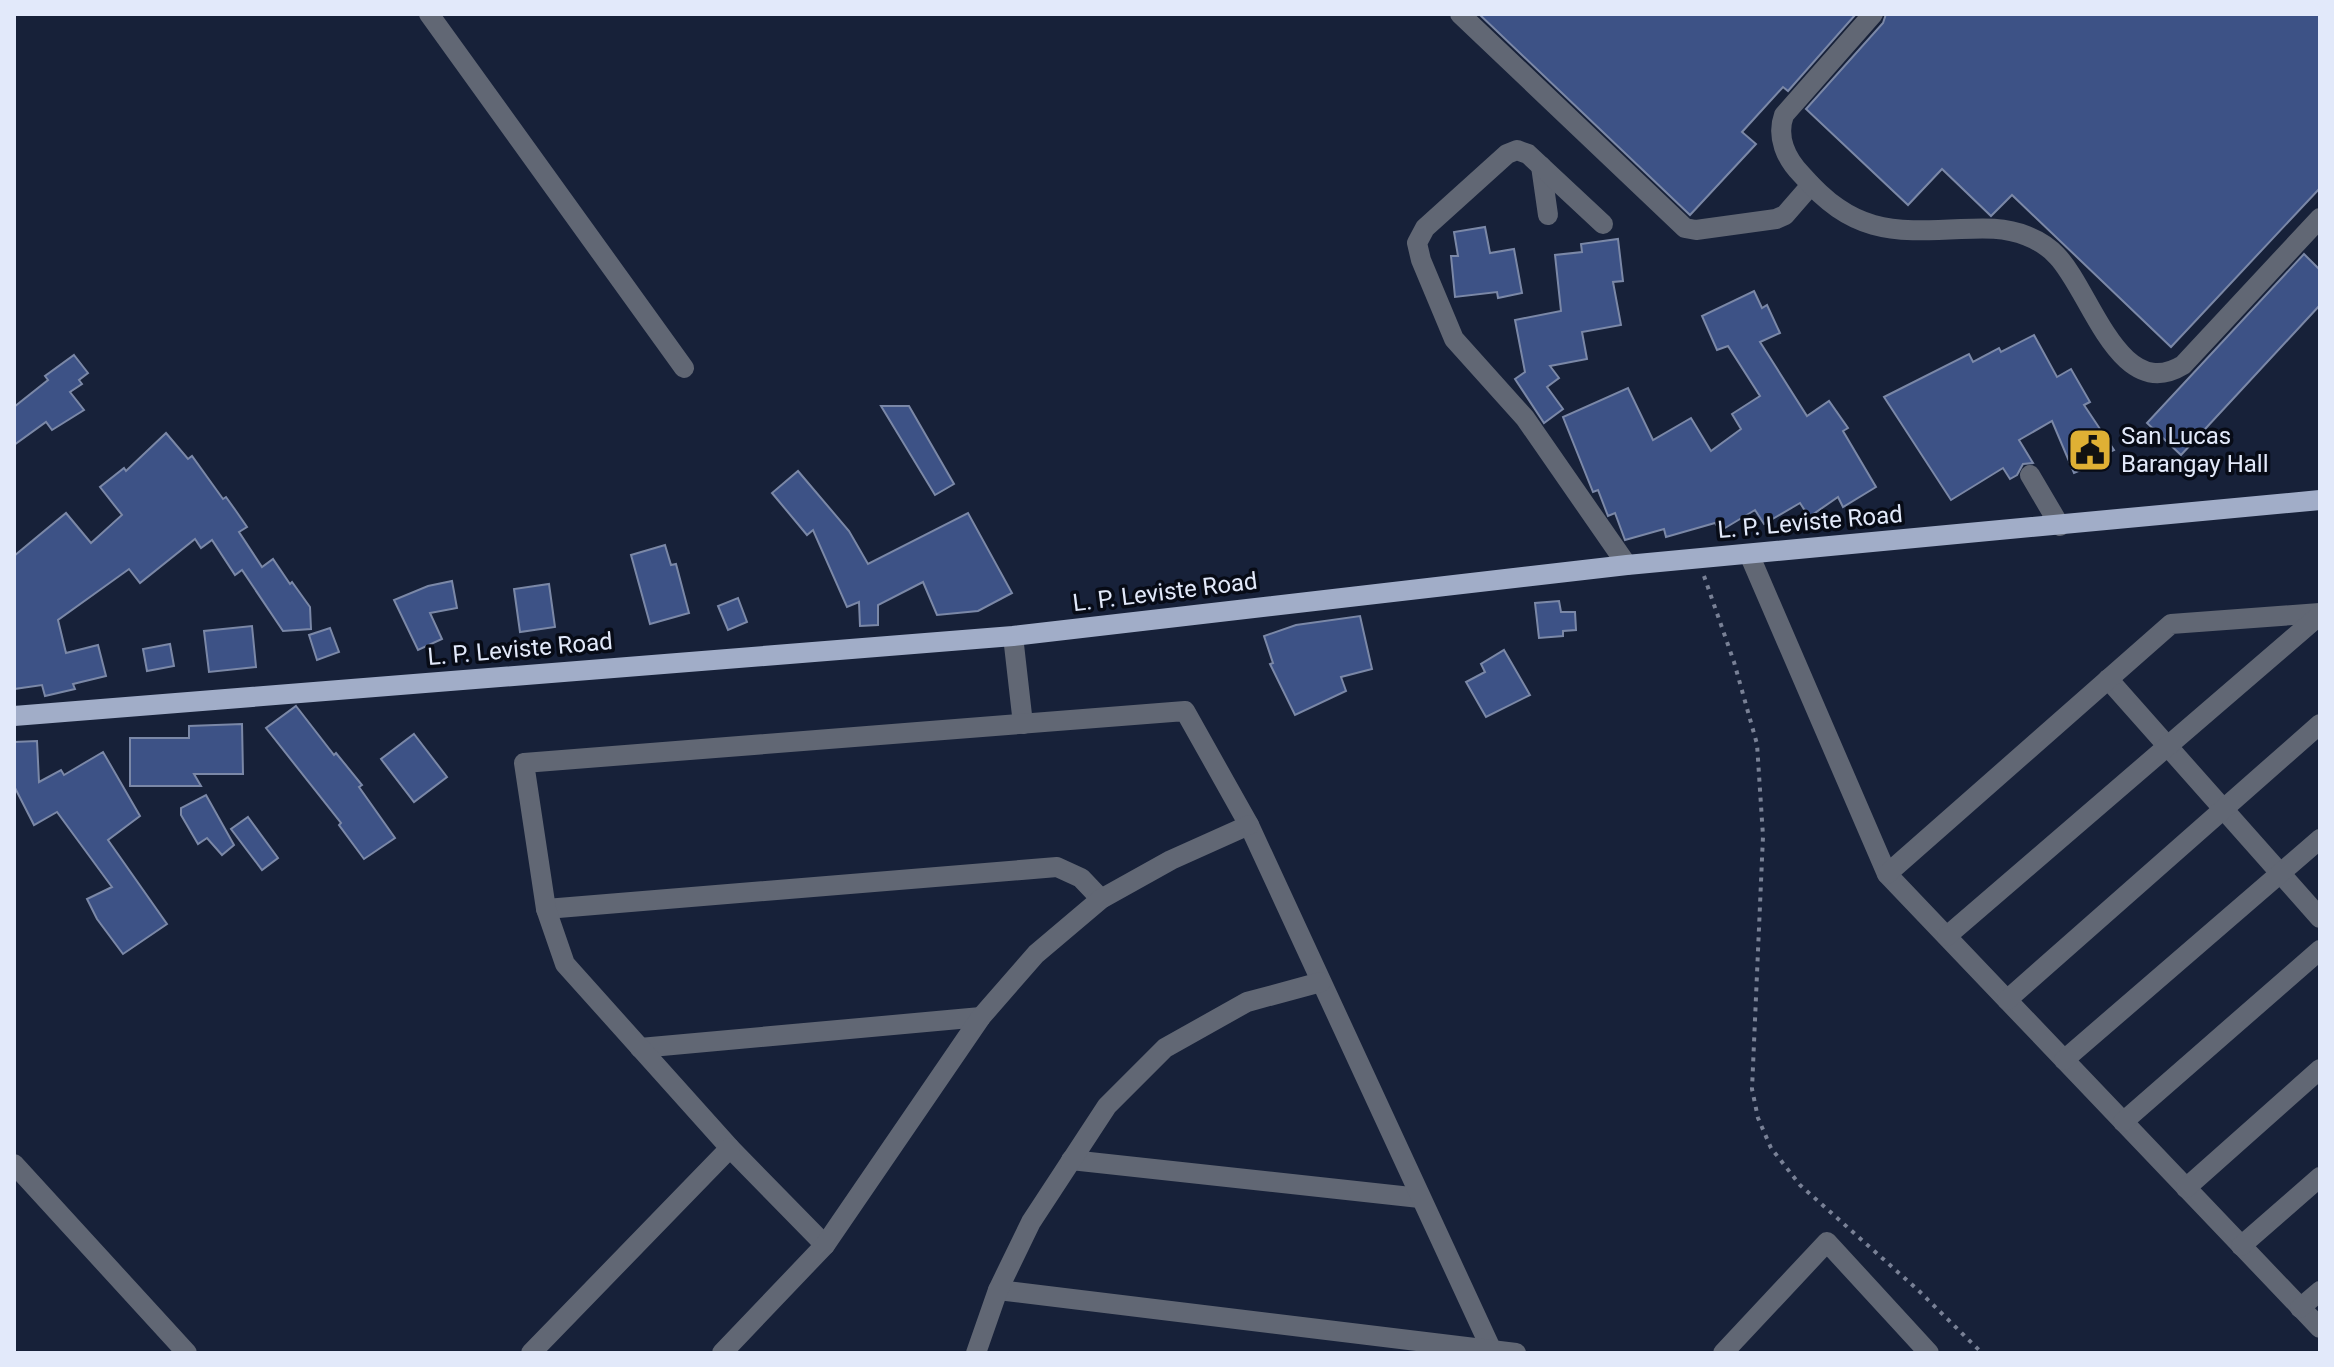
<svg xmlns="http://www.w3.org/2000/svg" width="2334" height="1367" viewBox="0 0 2334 1367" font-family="Roboto,sans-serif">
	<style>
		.building { fill: #3d5286; stroke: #7b88a7; stroke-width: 2 }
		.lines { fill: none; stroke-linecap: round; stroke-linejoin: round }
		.path { stroke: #798196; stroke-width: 4; stroke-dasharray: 4 6; stroke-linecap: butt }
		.minor { stroke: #616774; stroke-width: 20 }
		.major { stroke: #a1adc8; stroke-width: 20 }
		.labels { text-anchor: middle; stroke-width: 7; stroke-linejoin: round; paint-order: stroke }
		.poi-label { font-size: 24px; fill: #e2e9fa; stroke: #070b16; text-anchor: start }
		.street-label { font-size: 24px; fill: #e2e9fa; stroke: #070b16 }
	</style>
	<rect width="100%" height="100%" fill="#172139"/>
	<!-- building -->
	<g class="building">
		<path d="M1479 14H1856L1788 91 1783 87 1742 132 1756 144 1690 215Z"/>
		<path d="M1886 14H2320V188L2171 347 2012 195 1991 216 1942 169 1908 205 1806 109 1883 23Z"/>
		<path d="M1485 227 1490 253 1514 249 1522 293 1498 298 1497 292 1455 297 1451 256H1458L1454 232Z"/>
		<path d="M1618 239 1623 281 1613 282 1621 325 1582 332 1587 359 1550 366 1559 378 1547 387 1563 409 1544 423 1515 379 1525 372 1515 320 1561 311 1555 255 1582 252 1581 244Z"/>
		<path d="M2304 254 2320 270V305L2181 455 2147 423Z"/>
		<path d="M1754 291 1762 308 1767 305 1780 333 1760 342 1807 416 1829 401 1848 428 1843 431 1876 487 1843 507 1838 497 1809 517 1800 503 1764 524 1755 510 1720 531 1715 523 1666 537 1664 529 1625 540 1615 513 1608 516 1598 490 1593 492 1563 417 1628 388 1653 440 1691 418 1711 451 1741 429 1732 414 1760 396 1728 346 1717 350 1702 316Z"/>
		<path d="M2034 335 2057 377 2071 369 2090 402 2084 405 2114 450 2091 460 2093 465 2074 473 2052 421 2019 440 2033 463 2023 464 2017 475 2010 479 2003 468 1951 500 1884 397 1969 354 1973 362 1999 348 2001 352Z"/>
		<path d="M74 355 88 373 79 380 82 384 70 392 84 410 52 430 46 422 14 445V407L48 380 45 376Z"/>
		<path d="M881 406H909L954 484 935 495Z"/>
		<path d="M166 433 188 459 192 456 223 499 226 497 236 511 247 527 239 532 262 567 273 559 290 584 292 582 310 607 311 629 283 631 242 570 235 575 212 540 201 548 195 539 140 583 129 569 58 620 66 653 98 645 106 676 73 684 75 689 45 696 42 685 14 689V556L66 513 91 543 122 515 100 487 124 468 126 471Z"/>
		<path d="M798 471 849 531 868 564 968 513 1012 593 978 611 937 615 923 582 878 605V625L860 626 859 602 847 607 813 530 807 535 772 493Z"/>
		<path d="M665 545 671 565 676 564 689 613 650 624 631 555Z"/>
		<path d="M452 581 457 608 430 613 442 639 418 650 394 600 428 586Z"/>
		<path d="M549 584 555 627 520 632 514 589Z"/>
		<path d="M738 598 747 622 728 630 718 606Z"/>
		<path d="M1559 601 1561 612H1575L1576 630 1563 631V636L1539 638 1535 603Z"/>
		<path d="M1360 616 1372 669 1341 677 1346 691 1295 715 1270 664 1273 663 1264 636 1296 625Z"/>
		<path d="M252 626 256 667 209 672 204 631Z"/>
		<path d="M330 628 339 652 317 660 309 635Z"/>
		<path d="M170 644 174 666 147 671 143 649Z"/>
		<path d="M1504 650 1530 695 1486 717 1466 682 1485 672 1481 664Z"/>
		<path d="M296 706 334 755 336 753 362 785 359 787 395 838 364 859 339 825 341 823 266 728Z"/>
		<path d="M242 724 243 774H194L201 786H130V738H189V726Z"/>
		<path d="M414 734 447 777 414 802 381 759Z"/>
		<path d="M37 741 39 782 61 770 64 775 103 752 140 816 108 840 167 924 123 954 97 919 87 899 112 887 57 812 34 825 14 786V742Z"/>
		<path d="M206 795 234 845 222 855 207 838 198 844 181 815V808Z"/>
		<path d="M248 817 278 858 262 870 231 829Z"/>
	</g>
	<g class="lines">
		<!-- path -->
		<path class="path" d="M1704 576 1734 662 1757 744 1763 836 1752 1089 1758 1118 1771 1148 1800 1185 1918 1290 1982 1353"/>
		<!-- minor -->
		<g class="minor">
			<path d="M429 14 684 368"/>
			<path d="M1460 14 1685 228 1696 230 1776 219 1785 215 1811 185"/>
			<path d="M1873 14 1784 115C1776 137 1786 159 1802 175 1852 232 1889 233 1961 229 1983 228 2005 227 2027 236 2037 240 2049 247 2057 256 2091 291 2119 404 2183 365L2320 218"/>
			<path d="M1541 166 1548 215"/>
			<path d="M1603 224 1528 154 1517 150 1507 154 1425 228 1417 243 1421 260 1454 339 1525 418 1627 565"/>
			<path d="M2030 475 2060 526"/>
			<path d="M1749 554 1887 874 2320 1328"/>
			<path d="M1013 636 1023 724"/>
			<path d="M2108 679 2320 918"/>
			<path d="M1887 874 2171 624 2320 613"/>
			<path d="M546 909 1057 867 1081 878 1101 899"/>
			<path d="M1947 936 2320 615"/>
			<path d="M2007 1000 2320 724"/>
			<path d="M640 1048 981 1017"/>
			<path d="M2064 1060 2320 839"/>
			<path d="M2123 1122 2320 950"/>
			<path d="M1071 1160 1420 1198"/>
			<path d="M14 1164 187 1353"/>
			<path d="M2186 1188 2320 1069"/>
			<path d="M825 1245 730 1148 565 964 546 909 524 763 1185 711 1249 825 1493 1353"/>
			<path d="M2241 1246 2320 1177"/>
			<path d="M998 1290 1516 1353"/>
			<path d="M2300 1308 2320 1291"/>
			<path d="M531 1353 730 1148"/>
			<path d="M722 1353 825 1245 981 1017 1036 954 1101 899 1171 860 1249 825"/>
			<path d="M976 1353 998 1290 1031 1222 1107 1106 1165 1048 1247 1002 1321 982"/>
			<path d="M1723 1353 1827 1242 1929 1353"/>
		</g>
		<!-- major -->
		<path class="major" d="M14 716 1013 636 1627 565 2320 500"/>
	</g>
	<!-- icons -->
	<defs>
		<g id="civic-square" transform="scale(2.3)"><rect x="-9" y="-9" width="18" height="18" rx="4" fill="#dfb034" stroke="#070b16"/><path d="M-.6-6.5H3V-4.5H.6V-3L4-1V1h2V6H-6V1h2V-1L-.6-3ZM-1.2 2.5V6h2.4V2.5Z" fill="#111"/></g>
	</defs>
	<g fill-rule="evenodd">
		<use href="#civic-square" x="2090" y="450"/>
	</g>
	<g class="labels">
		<!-- poi labels -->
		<g class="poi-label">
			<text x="2121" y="444">San Lucas<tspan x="2121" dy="28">Barangay Hall</tspan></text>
		</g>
		<!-- street labels -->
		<g class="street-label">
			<text transform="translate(1810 522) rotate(-5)" y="8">L. P. Leviste Road</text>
			<text transform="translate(1165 592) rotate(-7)" y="8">L. P. Leviste Road</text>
			<text transform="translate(520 649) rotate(-5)" y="8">L. P. Leviste Road</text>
		</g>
	</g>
	<!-- border -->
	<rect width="2334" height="1367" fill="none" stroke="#e2e9fa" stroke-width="32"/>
</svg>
